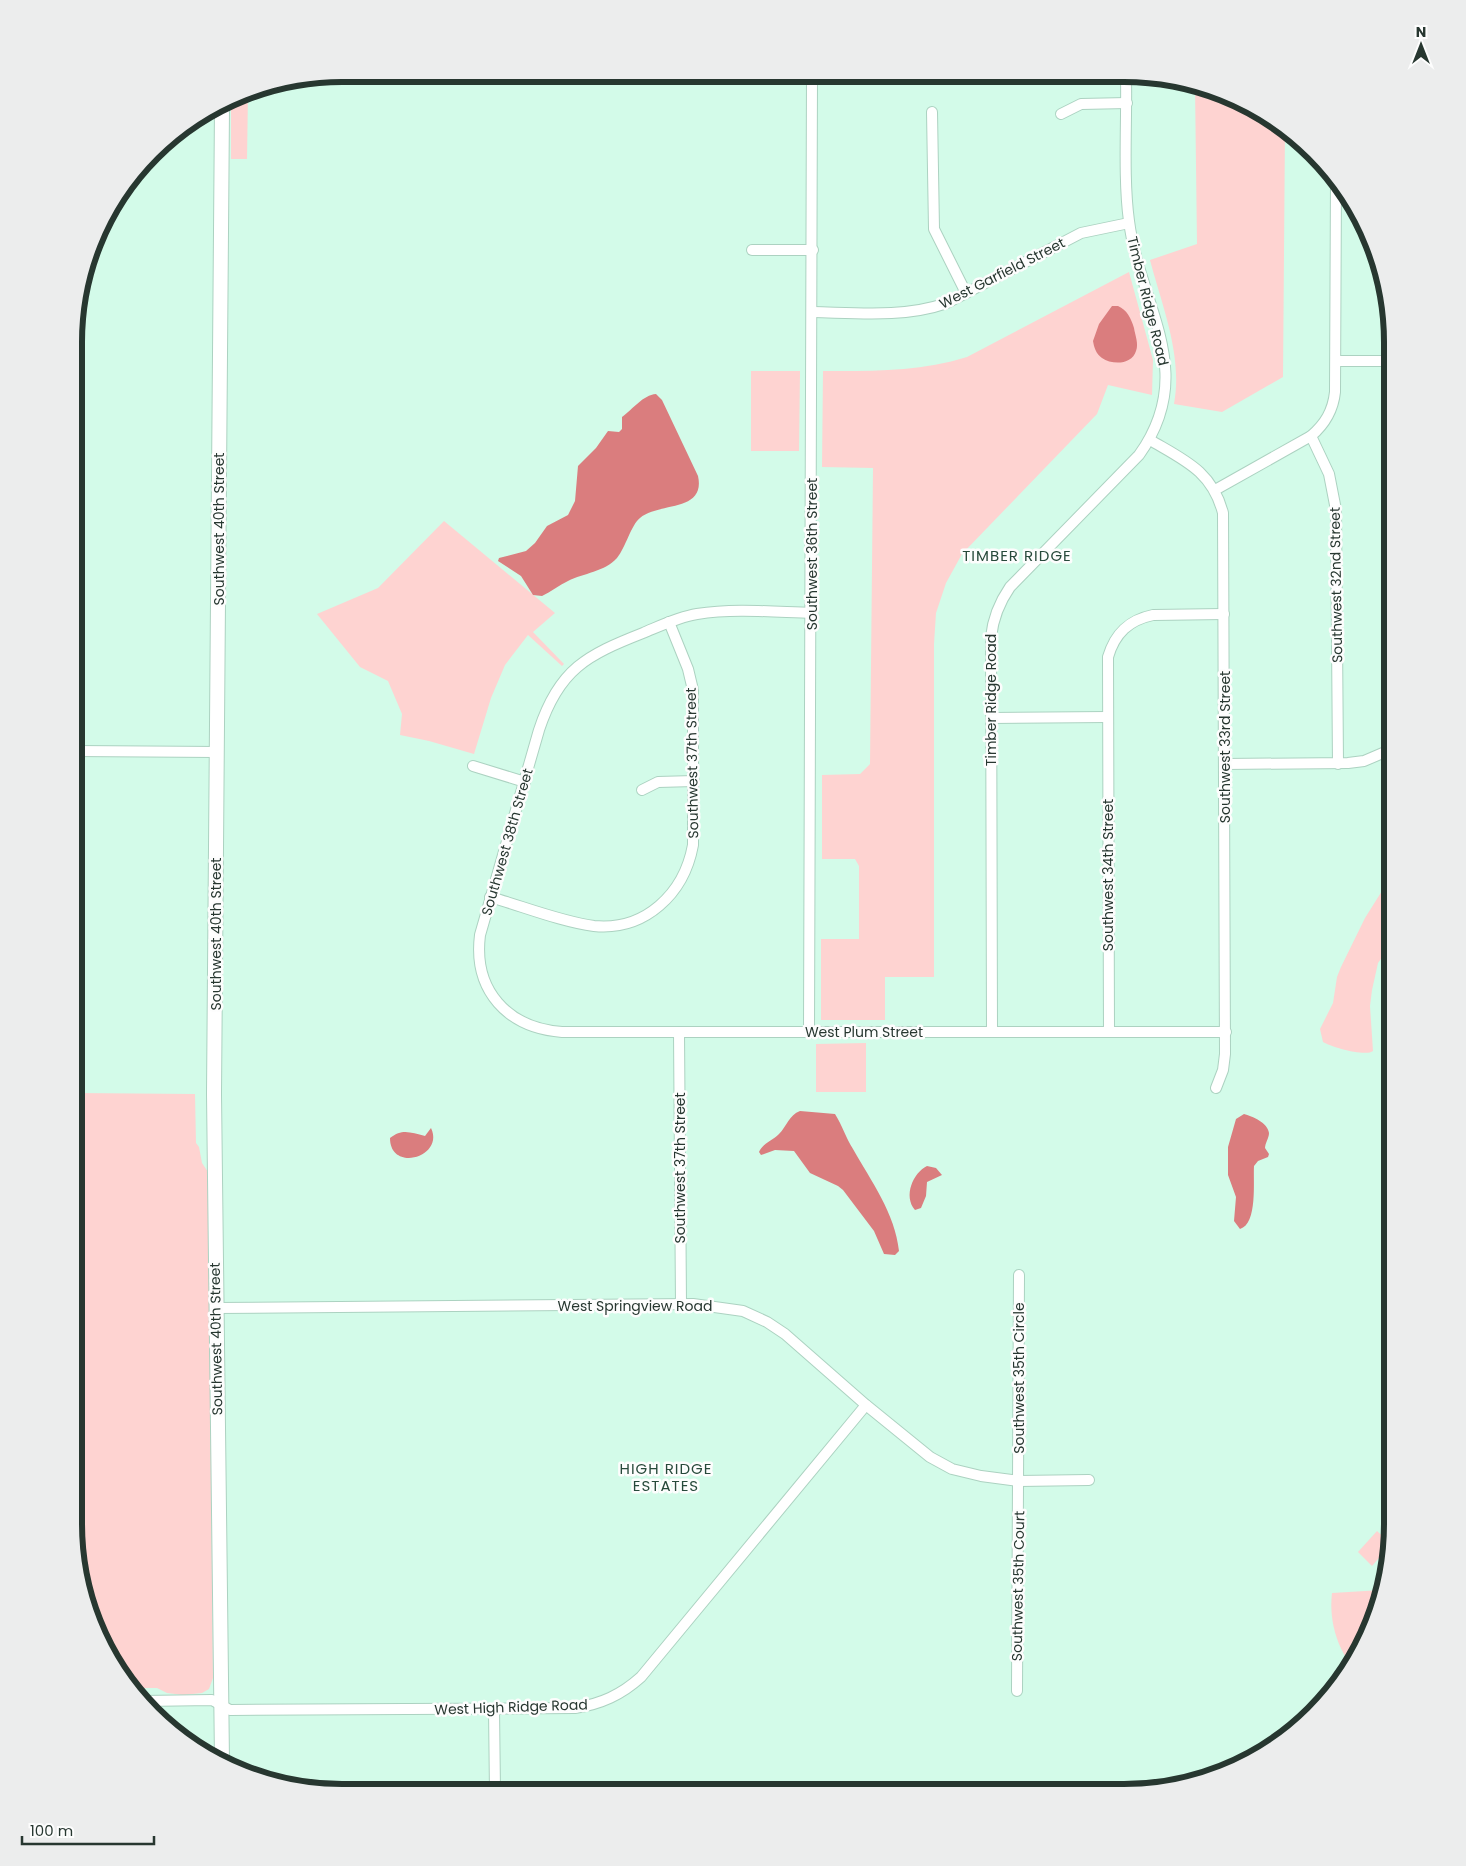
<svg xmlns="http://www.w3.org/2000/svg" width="1466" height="1866" viewBox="0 0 1466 1866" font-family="Poppins,sans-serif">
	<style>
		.green { fill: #fed3d1 }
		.water { fill: #da7d7e }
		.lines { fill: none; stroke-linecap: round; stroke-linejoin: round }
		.minor-casing { stroke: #acd2c1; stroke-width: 12 }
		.major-casing { stroke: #acd2c1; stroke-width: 16 }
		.minor { stroke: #fff; stroke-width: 10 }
		.major { stroke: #fff; stroke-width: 14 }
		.labels { text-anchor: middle; stroke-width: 5; stroke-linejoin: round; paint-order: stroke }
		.street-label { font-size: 14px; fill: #273730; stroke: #fdfdfd }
		.neighbourhood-label { font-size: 15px; letter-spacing: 1px; fill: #274a3b; stroke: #fdfdfd }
		.rim { fill: none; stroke: #273730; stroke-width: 6 }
	</style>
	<rect width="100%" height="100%" fill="#d3fbe9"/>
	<!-- green -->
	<g class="green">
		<path d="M1195 86C1227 94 1259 107 1285 130L1283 377 1222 412 1174 404C1183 356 1162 306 1150 260L1197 244Z"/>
		<path d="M248 93 247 159H231V102Z"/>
		<path d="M1129 272 1153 360 1152 395 1108 385 1097 414 962 554 946 583 936 613 934 644V977H885V1020H821V939H859V866L855 859H822V775L860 774 870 764 873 468 822 467 823 371C872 371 919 372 967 357Z"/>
		<path d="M751 371H800L799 451H751Z"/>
		<path d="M444 521 555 613 533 632 564 664 562 666 528 635 505 665 491 698 474 754 429 741 400 735 402 714 388 681 360 667 317 614 378 588Z"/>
		<path d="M1392 875V943L1378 963 1372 990 1370 1006 1373 1051C1366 1057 1331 1047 1323 1042L1320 1029 1333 1003 1337 977 1341 967 1365 918Z"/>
		<path d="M866 1043V1092H816V1044Z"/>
		<path d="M75 1093 195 1094 196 1143 199 1147 202 1163 208 1172 213 1678 209 1689 202 1693 183 1695 167 1693 157 1688H133L110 1658 85 1599V1590H83L74 1524Z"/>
		<path d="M1377 1531 1391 1544 1372 1566 1358 1552Z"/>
		<path d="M1382 1590 1378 1609 1351 1665C1336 1645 1329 1619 1332 1593Z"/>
	</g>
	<!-- water -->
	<g class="water">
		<path d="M1112 306H1118C1127 310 1131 318 1134 328 1135 335 1139 344 1136 351 1132 365 1112 365 1102 358 1096 354 1094 347 1093 341L1099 324Z"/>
		<path d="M656 394 662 400 698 476C706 513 658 502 640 518 631 525 626 547 617 558 604 572 584 573 568 581 559 585 551 592 542 596L533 595 521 576 498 561 499 558 526 551 535 543 547 526 568 515 575 501 578 466 596 448 608 431 619 432 622 429V417C633 409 643 395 656 394Z"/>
		<path d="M800 1111 835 1114C842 1125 846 1138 853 1149 871 1181 895 1213 899 1251L895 1255 884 1254 874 1231 843 1190 838 1186 810 1173 794 1151 775 1150 761 1155 759 1152C763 1143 772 1141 779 1134 787 1126 789 1115 800 1111Z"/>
		<path d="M1244 1114C1252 1116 1268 1123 1269 1133 1269 1138 1265 1143 1265 1148L1269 1154 1268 1157 1258 1161 1254 1166C1253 1180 1258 1224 1240 1229L1234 1221 1236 1197 1228 1175V1147L1236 1119Z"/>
		<path d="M431 1128C445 1157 390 1173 390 1138 403 1128 411 1133 425 1136Z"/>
		<path d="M927 1166 936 1168 942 1175 927 1182 926 1196 921 1208 915 1210C903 1196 913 1173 927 1166Z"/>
		<path d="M74 1376 80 1394 74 1443Z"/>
	</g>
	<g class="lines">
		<!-- minor casing -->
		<g class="minor-casing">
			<g id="minor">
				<path d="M932 112 934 229 966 293"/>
				<path d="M1061 114 1081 104 1127 103"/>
				<path d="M1336 180 1335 392C1333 411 1325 424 1311 436L1329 474 1336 510 1338 764"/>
				<path d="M752 250H813"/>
				<path d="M813 312C857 313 904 318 947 303L1081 233 1129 223"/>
				<path d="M1336 361H1392"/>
				<path d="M1150 440C1184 460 1212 471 1223 513L1225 1054 1223 1070 1216 1088"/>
				<path d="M1215 490 1311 436"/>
				<path d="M812 613C775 612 734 608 697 614 678 617 660 626 643 633 587 655 559 669 539 730L480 935C473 991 508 1028 562 1032H1226"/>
				<path d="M991 718 1108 717"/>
				<path d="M75 751 217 752"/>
				<path d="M1225 764 1348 763 1364 761 1392 749"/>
				<path d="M473 766 525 782"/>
				<path d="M642 790 658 782 694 781"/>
				<path d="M490 897C522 906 562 922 594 926 645 931 684 894 693 845V690L688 669 669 622"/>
				<path d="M679 1032 681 1305"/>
				<path d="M992 1032 991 637C993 618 999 603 1010 587L1139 455C1199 371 1140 307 1129 221 1123 177 1127 122 1126 76"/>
				<path d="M1109 1032 1108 657C1115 633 1129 620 1153 615L1224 614"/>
				<path d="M809 1033 812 75"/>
				<path d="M215 1308 693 1304 743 1311 767 1322 785 1334 866 1405 930 1457 952 1469 981 1476 1019 1481 1089 1480"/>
				<path d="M1017 1691 1019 1275"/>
				<path d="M143 1701 212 1700 230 1710 575 1708C601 1704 621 1695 641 1677L866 1405"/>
				<path d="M494 1709 495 1792"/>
			</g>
		</g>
		<!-- major casing -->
		<g class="major-casing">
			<path id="major" d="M222 1761 214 1094 222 108"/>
		</g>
		<!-- minor -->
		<use href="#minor" class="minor"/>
		<!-- major -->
		<use href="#major" class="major"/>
	</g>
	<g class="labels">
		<!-- street labels -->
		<g class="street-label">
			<text transform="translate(1002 273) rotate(-27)" y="5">West Garfield Street</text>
			<text transform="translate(1148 301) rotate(76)" y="5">Timber Ridge Road</text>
			<text transform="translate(219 529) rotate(-90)" y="5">Southwest 40th Street</text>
			<text transform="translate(812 554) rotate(-90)" y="5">Southwest 36th Street</text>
			<text transform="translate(1336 585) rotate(-91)" y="5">Southwest 32nd Street</text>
			<text transform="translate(991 700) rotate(-90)" y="5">Timber Ridge Road</text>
			<text transform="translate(1225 747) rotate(-90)" y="5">Southwest 33rd Street</text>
			<text transform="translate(692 763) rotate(-91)" y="5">Southwest 37th Street</text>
			<text transform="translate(507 842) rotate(-74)" y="5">Southwest 38th Street</text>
			<text transform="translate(1108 875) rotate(-90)" y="5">Southwest 34th Street</text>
			<text transform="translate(216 934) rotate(-90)" y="5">Southwest 40th Street</text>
			<text x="864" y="1037">West Plum Street</text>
			<text transform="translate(680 1168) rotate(-90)" y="5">Southwest 37th Street</text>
			<text x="635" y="1311">West Springview Road</text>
			<text transform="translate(216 1339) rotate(-91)" y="5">Southwest 40th Street</text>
			<text transform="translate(1019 1378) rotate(-90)" y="5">Southwest 35th Circle</text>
			<text transform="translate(1018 1586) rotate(-89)" y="5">Southwest 35th Court</text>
			<text transform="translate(511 1707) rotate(-2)" y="5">West High Ridge Road</text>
		</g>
		<!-- neighbourhood labels -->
		<g class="neighbourhood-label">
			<text x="1017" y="561">TIMBER RIDGE</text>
			<text x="666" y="1474">HIGH RIDGE<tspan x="666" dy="17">ESTATES</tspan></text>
		</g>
	</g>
	<!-- crop -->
	<path d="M0 0H1466V1866H0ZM342 82H1124A260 260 0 0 1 1384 342V1524A260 260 0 0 1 1124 1784H342A260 260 0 0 1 82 1524V342A260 260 0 0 1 342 82Z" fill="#eceded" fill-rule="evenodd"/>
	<path class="rim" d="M342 82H1124A260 260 0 0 1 1384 342V1524A260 260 0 0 1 1124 1784H342A260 260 0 0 1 82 1524V342A260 260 0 0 1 342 82Z"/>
	<!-- north arrow -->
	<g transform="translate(1421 45)" stroke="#fdfdfd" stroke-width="4" paint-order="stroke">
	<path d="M0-4L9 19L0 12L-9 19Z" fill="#273730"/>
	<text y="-8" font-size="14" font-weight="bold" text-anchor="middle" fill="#273730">N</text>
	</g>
	<!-- scale -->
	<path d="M22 1836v8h132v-8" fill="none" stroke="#273730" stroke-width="2.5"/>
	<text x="30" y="1836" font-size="15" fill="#273730" stroke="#fdfdfd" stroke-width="4" paint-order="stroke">100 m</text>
</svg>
